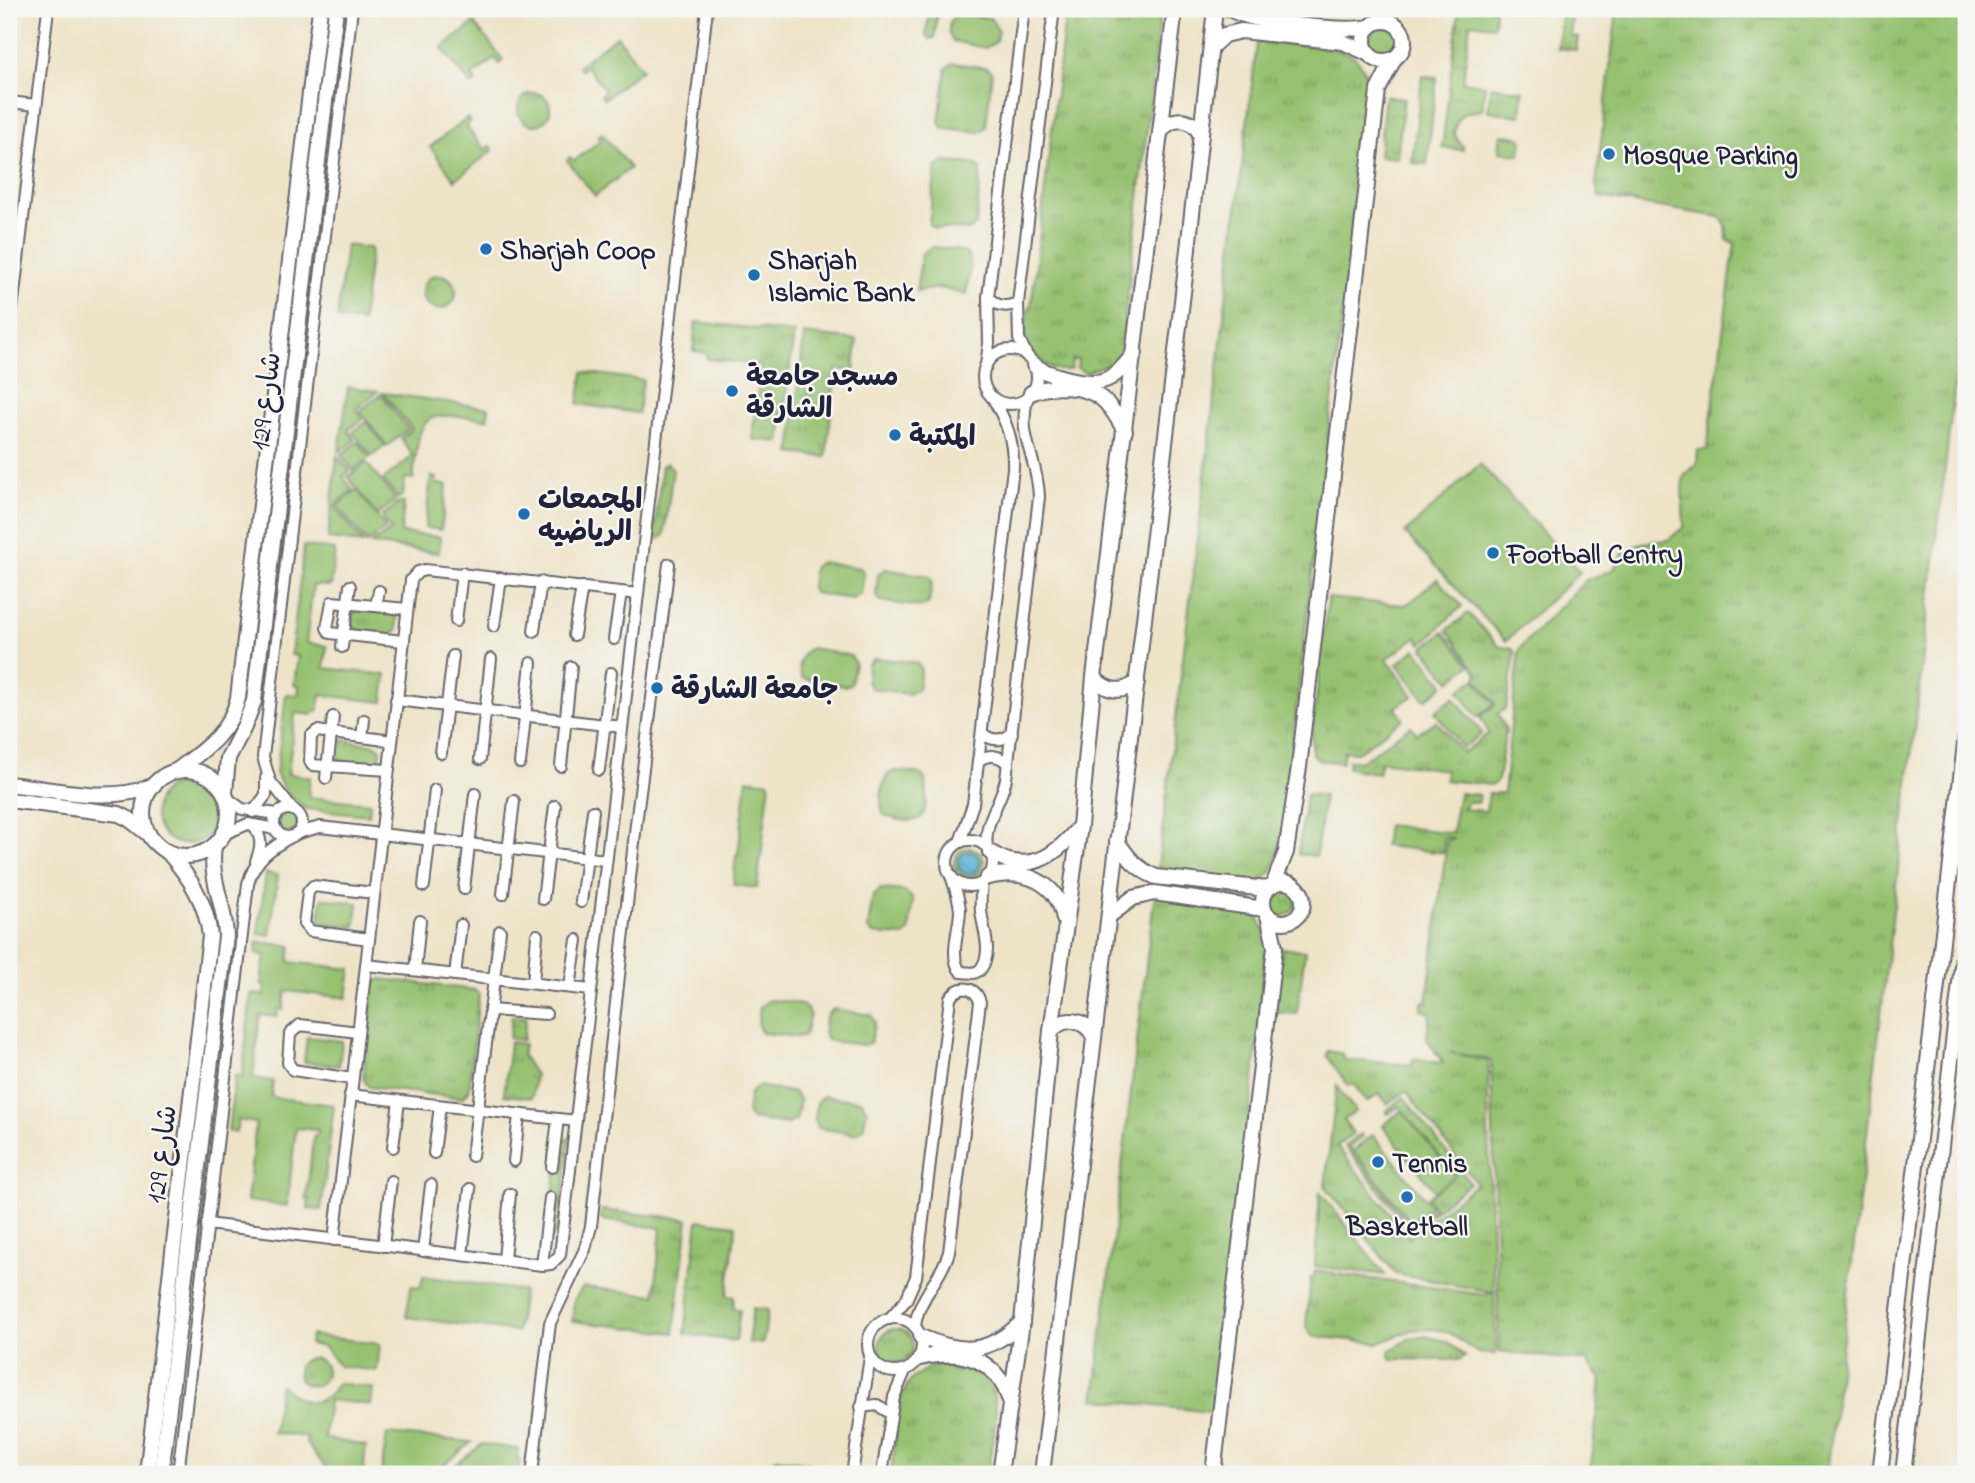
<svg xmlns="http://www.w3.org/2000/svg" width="1975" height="1483" viewBox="0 0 1975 1483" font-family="'Indie Flower','Playpen Sans Arabic',sans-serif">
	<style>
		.grass { fill: url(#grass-tufts); stroke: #5c7255; stroke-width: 2 }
		.garden { fill: #95c16f; stroke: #5c7255; stroke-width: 2 }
		.water { fill: url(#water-waves); stroke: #3e6a88; stroke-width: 2 }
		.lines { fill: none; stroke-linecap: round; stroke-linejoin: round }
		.street-casing { stroke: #69666c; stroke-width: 14 }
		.secondary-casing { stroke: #69666c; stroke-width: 18 }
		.street { stroke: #fff; stroke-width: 10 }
		.secondary { stroke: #fff; stroke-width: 14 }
		.poi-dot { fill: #1f6fb2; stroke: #f6f6f2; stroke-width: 2.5 }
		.labels { text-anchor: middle; stroke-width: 5; stroke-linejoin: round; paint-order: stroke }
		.poi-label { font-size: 28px; font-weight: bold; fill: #22223b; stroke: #f6f6f2; text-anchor: start }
		.street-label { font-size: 28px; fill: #22223b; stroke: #f6f6f2 }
	</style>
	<defs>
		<pattern id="grass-tufts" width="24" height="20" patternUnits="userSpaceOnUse" patternTransform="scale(1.75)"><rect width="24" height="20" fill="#95c16f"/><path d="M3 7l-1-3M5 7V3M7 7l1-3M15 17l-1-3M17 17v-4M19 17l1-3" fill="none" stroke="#799c5c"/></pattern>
		<pattern id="water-waves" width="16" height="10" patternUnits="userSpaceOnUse" patternTransform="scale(1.75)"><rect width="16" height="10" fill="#59b1d6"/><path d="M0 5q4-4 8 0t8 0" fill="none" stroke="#4990af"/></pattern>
	</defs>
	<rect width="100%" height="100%" fill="#f6f6f2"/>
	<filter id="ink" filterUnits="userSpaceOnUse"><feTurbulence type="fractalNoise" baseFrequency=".0143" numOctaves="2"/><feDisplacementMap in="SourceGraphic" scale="14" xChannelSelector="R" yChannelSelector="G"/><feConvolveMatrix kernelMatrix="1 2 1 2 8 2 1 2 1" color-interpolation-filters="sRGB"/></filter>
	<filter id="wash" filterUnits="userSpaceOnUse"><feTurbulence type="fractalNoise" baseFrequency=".00686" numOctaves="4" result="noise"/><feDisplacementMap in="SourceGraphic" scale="28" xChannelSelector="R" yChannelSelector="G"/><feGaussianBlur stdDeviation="1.57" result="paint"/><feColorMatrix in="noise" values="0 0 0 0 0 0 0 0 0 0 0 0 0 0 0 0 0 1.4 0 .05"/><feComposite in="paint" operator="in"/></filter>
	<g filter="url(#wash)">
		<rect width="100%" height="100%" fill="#eee3c7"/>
		<!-- grass -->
		<g class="grass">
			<path d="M1066 9H1161L1121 352C1115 367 1099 365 1086 373L1077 368 1078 360H1072L1071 369C1049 376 1025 352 1025 327 1025 319 1030 308 1032 300Z"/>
			<path d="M1459 9H1495L1494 26 1470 23 1463 82 1485 85 1482 110 1464 113C1453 123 1451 136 1463 146V150L1442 148Z"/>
			<path d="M1562 9H1573L1570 36 1578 37 1576 50 1557 48Z"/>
			<path d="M1617 9H1966V289L1827 1474H1557L1558 1470 1579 1473 1591 1465 1601 1379 1587 1361 1499 1352 1491 1060 1449 1052 1488 1061V1133L1496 1354 1478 1353 1448 1332 1432 1329 1412 1330 1379 1343 1312 1336 1306 1326 1311 1277H1314L1315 1271 1485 1295 1493 1292 1396 1274 1325 1186 1337 1085 1343 1096 1356 1111 1344 1120 1353 1133 1337 1146 1409 1237 1477 1184 1406 1091 1388 1104 1379 1094 1367 1102 1354 1085H1348L1327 1056 1328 1051 1344 1054V1060L1412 1065 1413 1059 1443 1063 1427 1039 1430 1013 1421 1009 1423 1001 1427 1002 1447 840 1454 838 1444 837 1443 853 1384 846 1387 825 1452 833 1459 793 1479 795 1478 803 1468 801 1462 809 1486 811 1489 793H1504L1519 649 1586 580 1613 570 1624 552 1642 543 1668 540 1684 527 1682 488 1684 476 1697 464 1698 450H1707L1735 243 1727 240 1726 225 1720 217 1599 197 1596 184Z"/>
			<circle cx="1384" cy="42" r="15"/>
			<path d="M1257 42C1280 44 1333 45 1351 55 1362 61 1366 73 1369 83L1281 841C1278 851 1277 862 1271 871 1264 880 1255 885 1253 897 1250 916 1270 927 1268 946 1252 1101 1234 1257 1218 1413L1094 1399Z"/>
			<path d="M1422 76 1437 77 1427 164 1412 163Z"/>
			<path d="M1491 86 1523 91 1521 116 1488 111Z"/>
			<circle cx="534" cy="109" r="16"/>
			<path d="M1385 96 1404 98 1397 158 1379 156Z"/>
			<path d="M1501 134 1522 138 1520 155 1499 152Z"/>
			<circle cx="439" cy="292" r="17"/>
			<path d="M696 322 794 333 780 442 752 439 761 365 707 359V353L693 351Z"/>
			<path d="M804 334 857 340 854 371 836 369 826 457 791 453Z"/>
			<path d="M583 372 643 380 638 413 578 404Z"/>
			<path d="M667 463 673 469 664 536 659 539 654 535 662 466Z"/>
			<path d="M1437 579 1462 606 1422 644 1416 637 1387 659 1413 696 1396 707 1403 719 1358 752 1344 751 1342 763 1319 760 1312 754V734L1328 598 1404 605 1411 602Z"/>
			<path d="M361 609 393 614 397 618V630L391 635 357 631 351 625 353 613Z"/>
			<path d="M1468 613 1500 647 1511 648 1515 652 1506 708 1498 714 1506 730 1498 780 1492 785 1445 780 1446 770 1381 761 1378 773 1348 768 1349 760 1360 762 1411 726 1417 734 1436 721 1463 753 1489 733 1480 717 1496 704 1476 678 1478 674 1447 630Z"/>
			<path d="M344 740 376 745 381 749 380 761 377 764 340 762 335 756 336 744Z"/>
			<circle cx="186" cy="813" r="31"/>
			<path d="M1306 794 1324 796 1316 856 1298 854Z"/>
			<circle cx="288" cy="823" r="10"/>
			<circle cx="969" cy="863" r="15"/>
			<circle cx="1281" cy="901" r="15"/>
			<path d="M1282 948 1305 951 1297 1014 1275 1012Z"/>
			<path d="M382 979 475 990 479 994 469 1091 462 1098 369 1087 363 1079 374 982Z"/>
			<path d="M512 1016 526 1017 523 1040 509 1038Z"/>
			<path d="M510 1042 524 1044 522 1055 535 1075 532 1098 504 1095Z"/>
			<path d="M1404 1097 1470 1183 1410 1230 1345 1146 1361 1134 1363 1137 1350 1147 1410 1225 1434 1208 1427 1198 1455 1175 1399 1106 1388 1114 1386 1111Z"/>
			<path d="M1320 1192 1385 1275 1315 1266Z"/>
			<path d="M602 1210 688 1219 674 1333 572 1321 574 1300 583 1287 655 1295 661 1228 601 1220Z"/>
			<path d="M698 1220 736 1225 727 1296 734 1297 733 1308 740 1309 736 1341 685 1334Z"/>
			<path d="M753 1308 768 1310 763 1344 748 1342Z"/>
			<circle cx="896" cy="1346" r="17"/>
			<path d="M1426 1336 1446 1341 1465 1356 1459 1360 1392 1359 1390 1356V1351L1408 1339Z"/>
			<circle cx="312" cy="1372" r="14"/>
			<path d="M949 1361 954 1362 953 1371 959 1372 960 1362C1013 1383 993 1430 987 1474H891L896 1433 893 1432C899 1391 907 1371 949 1361Z"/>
		</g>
		<!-- garden -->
		<g class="garden">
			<path d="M933 11 937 14 935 37 931 39 926 35 929 13Z"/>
			<path d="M958 14 990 18 998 30 996 42 985 48 953 41C946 32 948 19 958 14Z"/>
			<path d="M474 23 503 60 499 64 495 58 472 76 476 82 471 85 442 48Z"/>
			<path d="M617 36 642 69 604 99 601 95 605 90 586 66 581 70 578 66Z"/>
			<path d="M953 63 987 68 992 72 986 127 980 132 944 128 939 123 946 69Z"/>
			<path d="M467 118 470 122 466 126 484 149 490 146 493 150 455 180 430 147Z"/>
			<path d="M602 133 630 168 595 196 567 160 570 157 574 161 600 141 598 137Z"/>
			<path d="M944 162 976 164 981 170 976 225 970 230 934 228 929 224 936 167Z"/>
			<path d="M346 245 371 248 362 322 337 319Z"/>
			<path d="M931 247C977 251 973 252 966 295L941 288 916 291 922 254Z"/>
			<path d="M348 387 378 391 356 409 363 419 348 430 355 440 339 452Z"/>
			<path d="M383 393 489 408 487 419C419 412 421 411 413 479L405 478 403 495 398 498 383 480 413 456 401 439 412 429Z"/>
			<path d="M381 394 408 429 387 446 360 411Z"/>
			<path d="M367 422 385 446 372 456 353 432Z"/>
			<path d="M358 442 370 457 353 470 341 455Z"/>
			<path d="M337 456 350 471 343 477 353 490 334 506 363 543 328 539Z"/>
			<path d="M367 463 396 500 377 515 348 477Z"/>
			<path d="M1480 464 1580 572 1506 641 1405 533Z"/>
			<path d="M431 477 437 478 436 484 447 485 441 530 425 528Z"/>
			<path d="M357 490 386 528 367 543 337 506Z"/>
			<path d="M399 503H404L401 533 440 537 439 553 371 544 391 530 382 516Z"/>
			<path d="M304 546 335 550 331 586 313 585 306 643 327 646 324 668 386 675 383 702 321 695 318 712H313V715L295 713 288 774 310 777 308 797 370 803 369 815 307 809 293 800 283 788 276 773 286 694 298 695 299 686 294 685 298 656 291 655Z"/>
			<path d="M820 562 860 568 864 573 861 594 852 599 814 593 811 588 813 568Z"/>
			<path d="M885 569 928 576 932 581 929 603 921 607 880 601 876 596 878 575Z"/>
			<path d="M1444 632 1470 665 1450 681 1423 648Z"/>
			<path d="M812 648 851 656 855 663 851 684 845 686 802 678C797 668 800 651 812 648Z"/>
			<path d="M1416 649 1444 685 1425 700 1397 664Z"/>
			<path d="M875 658 917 663 921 670 918 689 908 694 871 688 867 681 868 664Z"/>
			<path d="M1475 679 1494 704 1477 717 1459 691Z"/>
			<path d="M1454 697 1482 733 1463 748 1435 712Z"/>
			<path d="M894 771C902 772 915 771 921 775 930 780 927 811 921 817 913 824 890 819 883 814 879 801 881 776 894 771Z"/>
			<path d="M747 779 770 782 757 888 733 885 736 855H738Z"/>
			<path d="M266 873 278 875 270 935 258 934Z"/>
			<path d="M881 889 905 891 913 899 909 932 904 936 873 934 868 928 873 895Z"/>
			<path d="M322 898 358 903 355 927 319 922Z"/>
			<path d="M257 942 291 946 289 962 351 969 347 998 286 991 283 1010 278 1009 277 1017 260 1015 253 1078 273 1081 271 1097 334 1105 321 1210 308 1209 309 1199H306L314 1135H317L318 1130 296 1128 287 1206 247 1201 256 1123 238 1120 236 1132 228 1131 235 1076 242 1077 251 994 264 995 265 985 261 984 265 955 256 954Z"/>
			<path d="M769 1000C784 1002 803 999 810 1014L805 1035 798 1037 764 1033 760 1030 758 1025 760 1007Z"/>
			<path d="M834 1009 871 1015 875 1022 870 1043 863 1045 830 1041 826 1038C822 1028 824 1013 834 1009Z"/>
			<path d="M307 1037 342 1041 339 1066 304 1062Z"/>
			<path d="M759 1086 795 1093 800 1101 796 1120 788 1124 751 1119 747 1113 750 1093Z"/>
			<path d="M823 1096 862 1101 867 1110 863 1129 855 1134 818 1128 815 1121 817 1103Z"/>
			<path d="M1402 1110 1455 1176 1435 1191 1383 1126Z"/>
			<path d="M1373 1135 1431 1206 1411 1222 1353 1151Z"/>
			<path d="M560 1138 570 1139 558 1237 548 1236Z"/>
			<path d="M423 1276 523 1291 517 1332 406 1317 411 1286 421 1287Z"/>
			<path d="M311 1335 380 1344 377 1371 339 1366 324 1347 309 1344Z"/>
			<path d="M338 1383 373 1388 371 1405 329 1400 324 1438 366 1446 363 1474H331L306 1443 307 1437 273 1433 280 1384C301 1404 319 1412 338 1383Z"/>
			<path d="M387 1434 472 1442 432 1474H381Z"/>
			<path d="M482 1444 518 1449 517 1459H520L518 1474H459L453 1467Z"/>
			<path d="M777 1458 807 1463 812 1468V1474H765L767 1464Z"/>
		</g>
		<!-- water -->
		<circle class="water" cx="969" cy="863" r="11"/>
	</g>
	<g filter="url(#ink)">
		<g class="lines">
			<!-- street casing -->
			<g class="street-casing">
				<g id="street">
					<path d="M9 102 36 105"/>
					<path d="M988 297C997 307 1006 308 1018 303"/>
					<path d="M9 335 48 9"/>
					<circle cx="1010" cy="377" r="27"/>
					<path d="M1028 358 1019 339 1018 303 1054 9"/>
					<path d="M986 366 989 343 988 297 1024 9"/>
					<path d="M376 606 379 591"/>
					<path d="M456 621 462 573"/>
					<path d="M494 626 501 578"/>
					<path d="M534 631 541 582"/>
					<path d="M574 635 582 587"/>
					<path d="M614 639 621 592"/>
					<path d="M403 641 330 633 327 628 332 602 407 609"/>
					<path d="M342 647 350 586"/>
					<path d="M396 700 622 727"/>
					<path d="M982 733C991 741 1002 742 1012 733"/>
					<path d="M362 737 364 720"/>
					<path d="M441 753 453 656"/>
					<path d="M480 759 491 659"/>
					<path d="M978 761C988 753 1000 755 1008 764"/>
					<path d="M520 763 531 663"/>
					<path d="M561 766 571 667"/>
					<path d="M388 770 312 765 310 761 311 736 317 731 392 741"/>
					<path d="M599 770 611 673"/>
					<path d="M326 778 333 717"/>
					<path d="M227 798 242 809 277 814"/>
					<circle cx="288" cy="823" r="14"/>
					<path d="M293 810 270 781 263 757 352 9"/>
					<path d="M253 812 266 795V778"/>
					<path d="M254 825C262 839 262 846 256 861"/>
					<path d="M298 833 320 827 606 860"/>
					<path d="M224 834 248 824 276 829"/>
					<circle cx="970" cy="863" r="23"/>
					<path d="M960 842 973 804 1013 468C1014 441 1006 420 992 397"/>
					<path d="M987 847C983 822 1001 803 1006 779L1039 497C1038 457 1016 437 1028 396"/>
					<path d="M951 876C955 887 959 898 960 910 960 928 948 957 961 972L974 973 980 970C994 953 983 930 981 911 980 901 981 892 982 883"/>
					<path d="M424 886 435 790"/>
					<path d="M464 889 475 794"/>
					<path d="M503 894 514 801"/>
					<path d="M543 899 555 806"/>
					<path d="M581 902 593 811"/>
					<path d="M369 939 310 931 304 924 308 892 313 886 374 893"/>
					<path d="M366 965 591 990"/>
					<path d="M415 970 420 921"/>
					<path d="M455 975 461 925"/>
					<path d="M533 983 537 935"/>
					<path d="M570 987 577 940"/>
					<path d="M490 1010 546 1014"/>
					<path d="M352 1079 293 1070 288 1063 290 1034 300 1025 358 1032"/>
					<path d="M350 1095 576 1121"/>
					<path d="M393 1147 399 1101"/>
					<path d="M434 1153 440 1106"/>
					<path d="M472 1156 500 931"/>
					<path d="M514 1161 519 1115"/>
					<path d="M552 1167 558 1119"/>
					<path d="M207 1224 542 1265 551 1264 560 1255 707 9"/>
					<path d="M334 1240 411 580 418 572 425 570 638 594"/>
					<path d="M383 1246 391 1181"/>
					<path d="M423 1251 431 1185"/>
					<path d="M462 1255 470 1189"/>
					<path d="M504 1260 510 1194"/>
					<path d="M542 1265 550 1198"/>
					<circle cx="895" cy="1345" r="27"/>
					<path d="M889 1319 906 1300 916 1277 950 998C960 984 975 986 980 1002L949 1252C941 1280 918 1297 915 1327"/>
					<path d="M861 1407 877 1405 890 1413"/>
					<path d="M178 1474 248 884C254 859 272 847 294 835"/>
					<path d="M532 1474 550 1323 585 1249 591 1226 636 824 669 564"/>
					<path d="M852 1474 870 1357"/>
					<path d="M882 1474 894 1397 905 1371"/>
				</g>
			</g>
			<!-- secondary casing -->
			<g class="secondary-casing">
				<g id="secondary">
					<path d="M1230 9C1252 23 1343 32 1370 27"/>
					<circle cx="1384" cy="41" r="20"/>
					<path d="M1211 47 1224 35 1241 31 1343 42 1367 53"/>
					<path d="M1160 133C1171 115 1193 116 1201 136"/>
					<path d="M1034 365C1046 375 1086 385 1102 381 1116 378 1126 363 1135 353"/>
					<path d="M1031 393C1050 384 1086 385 1102 399 1112 407 1118 419 1125 431"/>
					<path d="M1094 677C1106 692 1123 694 1137 682"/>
					<circle cx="186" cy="813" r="43"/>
					<path d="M176 771C204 750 230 733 238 698L320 9"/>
					<path d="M9 784C53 789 110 804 152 786"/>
					<path d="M225 793 228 758 244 727 254 701 336 9"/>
					<path d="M9 800 119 814 129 819 147 833"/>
					<path d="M1117 841C1128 858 1137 869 1156 877L1267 889"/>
					<path d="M990 852C1027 876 1055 857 1079 827"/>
					<path d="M988 877C1023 868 1058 881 1064 919"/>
					<circle cx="1283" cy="902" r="20"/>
					<path d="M1273 885 1286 852 1299 767 1378 90 1394 59"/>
					<path d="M1109 916 1133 898 1154 893 1264 909"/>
					<path d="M1051 1031C1064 1016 1085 1018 1094 1037"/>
					<path d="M921 1337C964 1355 988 1354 1022 1322"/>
					<path d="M920 1358C960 1349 995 1357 1009 1398"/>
					<path d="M147 1474 210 936C206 901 190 878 168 852"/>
					<path d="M161 1474 226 936C225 903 209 880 214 846"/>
					<path d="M1000 1474 1022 1322 1051 1031 1080 826 1094 677 1175 9"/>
					<path d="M1042 1474 1185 276 1215 9"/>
					<path d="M1213 1474 1275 947 1268 915"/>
					<path d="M1880 1474 1966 735"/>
					<path d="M1903 1474 1966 931"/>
				</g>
			</g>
			<!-- street -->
			<use href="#street" class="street"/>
			<!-- secondary -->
			<use href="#secondary" class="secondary"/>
		</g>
	</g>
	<!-- markers -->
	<g class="poi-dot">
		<circle cx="1609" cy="154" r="7"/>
		<circle cx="486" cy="249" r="7"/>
		<circle cx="754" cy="275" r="7"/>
		<circle cx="732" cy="391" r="7"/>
		<circle cx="895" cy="435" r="7"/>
		<circle cx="524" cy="514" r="7"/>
		<circle cx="1493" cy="553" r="7"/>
		<circle cx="657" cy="688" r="7"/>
		<circle cx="1378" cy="1162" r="7"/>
		<circle cx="1407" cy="1197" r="7"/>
	</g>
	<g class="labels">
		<!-- poi labels -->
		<g class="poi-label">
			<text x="1623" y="164">Mosque Parking</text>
			<text x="500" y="259">Sharjah Coop</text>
			<text x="768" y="269">Sharjah<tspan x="768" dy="32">Islamic Bank</tspan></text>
			<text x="746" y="385">مسجد جامعة<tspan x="746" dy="32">الشارقة</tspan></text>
			<text x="909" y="445">المكتبة</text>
			<text x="538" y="508">المجمعات<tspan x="538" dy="32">الرياضيه</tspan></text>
			<text x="1507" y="563">Football Centry</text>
			<text x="671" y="698">جامعة الشارقة</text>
			<text x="1392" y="1172">Tennis</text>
			<text x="1407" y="1235" text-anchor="middle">Basketball</text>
		</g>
		<!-- street labels -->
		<g class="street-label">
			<text transform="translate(264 401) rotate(-83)" y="10">شارع 129</text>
			<text transform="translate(160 1154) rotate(-83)" y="10">شارع 129</text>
		</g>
	</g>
	<!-- margin -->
	<rect width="1975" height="1483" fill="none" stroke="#f6f6f2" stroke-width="35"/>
</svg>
